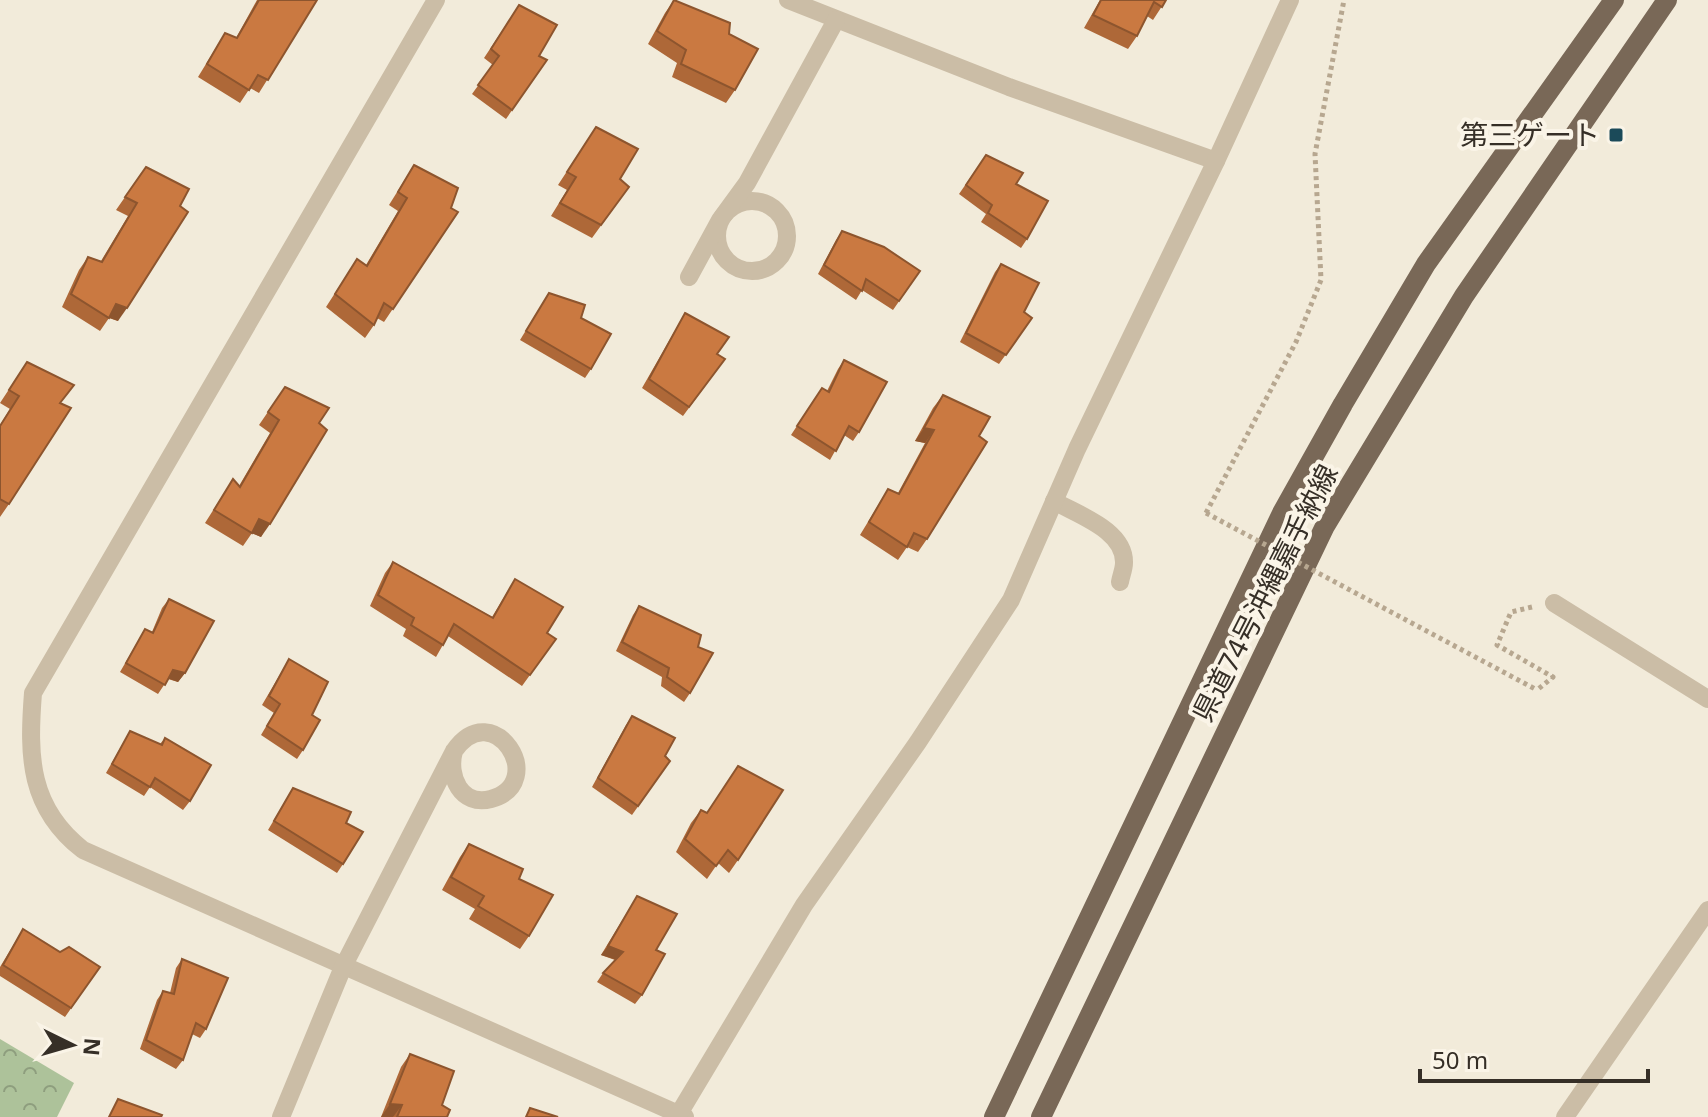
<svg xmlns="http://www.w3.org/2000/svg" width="1708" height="1117" viewBox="0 0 1708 1117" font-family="'Noto Sans','Noto Sans JP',sans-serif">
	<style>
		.forest { fill: url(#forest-crowns) }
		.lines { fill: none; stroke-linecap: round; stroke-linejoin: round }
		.path { stroke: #b7a790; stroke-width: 5; stroke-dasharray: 4 4; stroke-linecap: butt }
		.service { stroke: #cbbda6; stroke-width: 18 }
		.primary { stroke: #796857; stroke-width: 20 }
		.path-bridge { stroke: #b7a790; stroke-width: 5; stroke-dasharray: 4 4; stroke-linecap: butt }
		.wall { fill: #ae6838 }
		.shaded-wall { fill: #8d552e }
		.building { fill: #ca7941; stroke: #8d552e; stroke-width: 2 }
		.poi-dot { fill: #1b4a59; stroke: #faf4e7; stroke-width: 3 }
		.labels { text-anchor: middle; stroke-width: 8; stroke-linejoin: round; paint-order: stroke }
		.poi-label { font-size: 28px; fill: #362f27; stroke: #faf4e7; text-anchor: end }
		.street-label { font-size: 28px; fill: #362f27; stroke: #faf4e7 }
	</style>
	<defs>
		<pattern id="forest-crowns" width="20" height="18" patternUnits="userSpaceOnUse" patternTransform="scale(2)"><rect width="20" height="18" fill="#adc29a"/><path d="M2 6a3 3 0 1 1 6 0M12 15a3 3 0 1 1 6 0" fill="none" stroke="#8e9e7e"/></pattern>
	</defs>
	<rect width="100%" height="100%" fill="#f2ebda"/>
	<!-- forest -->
	<path class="forest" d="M0 1039 74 1083 57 1117H0Z"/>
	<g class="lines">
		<!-- path -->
		<g class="path">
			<path d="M1206 513 1296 342 1321 280 1315 154 1344 0"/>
			<path d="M1532 607 1511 612 1497 645 1553 677 1537 690"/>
		</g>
		<!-- service -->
		<g class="service">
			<path d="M436 0 33 693C28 757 29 808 83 850L685 1117"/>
			<path d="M788 0 1009 87 1216 161"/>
			<circle cx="752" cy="236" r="35"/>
			<path d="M689 277 720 220 747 183 836 20"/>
			<path d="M1054 501C1078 515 1125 530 1124 563 1124 569 1121 576 1120 582"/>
			<path d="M1554 603 1708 699"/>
			<path d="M281 1117 343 967 454 751C493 694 550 783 491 799 461 807 447 776 454 751"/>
			<path d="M677 1117 804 905 918 742 1011 600 1077 449 1216 161 1290 0"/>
			<path d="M1565 1117 1708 910"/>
		</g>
		<!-- primary -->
		<g class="primary">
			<path d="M994 1117 1282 513 1343 404 1426 264 1614 0"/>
			<path d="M1041 1117 1325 526 1464 296 1667 0"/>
		</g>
		<!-- path-bridge -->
		<path class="path-bridge" d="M1206 513 1537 690"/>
	</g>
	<!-- wall -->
	<g class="wall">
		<path d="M257 0H317L259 93 250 88 240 103 198 77 225 33 236 38Z"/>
		<path d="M674 0 729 34 735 90 726 103 672 77 677 63 648 44 665 13Z"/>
		<path d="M1100 0H1166L1153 20 1147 16 1137 36 1128 49 1084 28Z"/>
		<path d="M519 5 539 56 547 60 506 119 472 94 493 65 484 58Z"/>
		<path d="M596 127 620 179 629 187 592 238 551 216 567 190 558 185Z"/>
		<path d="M986 155 1016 184 1027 239 1021 248 981 222 986 214 959 194Z"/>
		<path d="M414 165 451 208 458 212 384 322 377 318 374 325 365 338 326 307 357 259 366 265 398 211 389 205Z"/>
		<path d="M146 167 118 321 109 318 100 331 62 307 79 270 88 257 101 261 128 216 116 210Z"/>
		<path d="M842 231 920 271 893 310 862 290 856 300 818 274 836 240Z"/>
		<path d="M1001 264 1024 312 1032 318 999 364 960 342 995 272Z"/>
		<path d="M549 293 581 318 591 369 585 378 520 340Z"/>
		<path d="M685 313 717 354 725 359 683 416 642 388Z"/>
		<path d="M844 360 859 432 853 441 844 435 830 460 791 435 822 388 827 391 838 369Z"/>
		<path d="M27 362 60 404 9 504 0 517V425L10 409 0 403Z"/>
		<path d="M285 387 319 423 261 537 252 533 243 546 205 523 233 479 239 486 270 433 259 425Z"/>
		<path d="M943 395 979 436 927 539 918 552 907 547 898 560 860 535 888 489 898 493 925 443 915 441 933 408Z"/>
		<path d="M393 562 492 617 515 579 547 633 556 639 522 686 448 636 436 657 403 636 406 629 370 606 385 573Z"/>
		<path d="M169 599 185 673 178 682 168 679 158 694 120 672 145 629 152 632 162 608Z"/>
		<path d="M639 606 698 647 690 693 684 702 661 686 662 677 616 651 633 615Z"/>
		<path d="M289 659 312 715 303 750 297 759 261 735 274 713 262 705Z"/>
		<path d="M632 716 670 761 632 815 592 787 626 725Z"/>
		<path d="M130 731 160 744 165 738 190 801 183 810 150 787 144 796 106 773Z"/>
		<path d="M738 766V860L729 873 718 863 707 879 676 852 691 823 701 810 707 813Z"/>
		<path d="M293 788 346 823 343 864 337 873 268 830Z"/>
		<path d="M469 844 519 879 529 936 520 949 469 919 475 909 442 890 460 857Z"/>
		<path d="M637 896 656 950 642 995 635 1004 597 982 603 973 615 960 601 955Z"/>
		<path d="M23 929 60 952 100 967 65 1017 0 976V967Z"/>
		<path d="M182 959 206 1029 200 1038 192 1034 183 1060 176 1069 140 1049 157 1000 163 991 170 993 176 968Z"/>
		<path d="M410 1054 442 1105 447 1117H381L401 1067Z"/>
	</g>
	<!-- shaded-wall -->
	<g class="shaded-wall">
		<path d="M116 304 127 308 118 321 107 317Z"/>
		<path d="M924 428 934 430 925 443 915 441Z"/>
		<path d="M259 519 270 524 261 537 249 532Z"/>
		<path d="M173 670 185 673 178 682 167 678Z"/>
		<path d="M608 946 623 952 617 960 601 955Z"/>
		<path d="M390 1104 402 1105 393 1117H381Z"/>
	</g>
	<!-- building -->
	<g class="building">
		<path d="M259 0H317L268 80 258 75 249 90 207 64 225 33 237 38Z"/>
		<path d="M674 0 730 23 729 34 758 49 735 90 681 64 686 50 657 31Z"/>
		<path d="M1101 0H1166L1162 7 1154 2 1137 36 1093 15Z"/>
		<path d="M519 5 557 25 539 56 547 60 512 110 478 85 499 56 491 49Z"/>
		<path d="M596 127 638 149 620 179 629 187 601 225 560 203 576 177 567 172Z"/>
		<path d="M986 155 1023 173 1016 184 1048 201 1027 239 988 213 992 205 966 185Z"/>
		<path d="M414 165 458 188 451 208 458 212 393 309 384 303 374 325 335 294 357 259 367 266 407 198 398 192Z"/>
		<path d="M146 167 189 189 180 206 188 212 127 308 116 304 109 318 71 294 88 257 102 262 137 203 125 197Z"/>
		<path d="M842 231 884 247 920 271 899 301 866 279 862 291 824 265Z"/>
		<path d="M1001 264 1039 283 1024 312 1032 318 1006 355 966 333Z"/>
		<path d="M549 293 585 305 581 318 611 334 591 369 526 331Z"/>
		<path d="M685 313 729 337 717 354 725 359 689 407 649 379Z"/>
		<path d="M844 360 887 382 859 432 849 426 836 451 797 426 822 388 829 392Z"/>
		<path d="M27 362 74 385 60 403 71 408 9 504 0 499V426L19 396 9 390Z"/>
		<path d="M285 387 329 408 319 423 327 430 270 524 259 519 252 533 214 510 233 479 240 487 279 420 268 412Z"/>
		<path d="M943 395 990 417 979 436 987 442 927 539 914 533 907 547 869 522 888 489 899 494 934 430 924 428Z"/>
		<path d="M393 562 493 618 515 579 563 607 547 633 556 639 530 675 454 624 443 645 411 625 414 618 378 595Z"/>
		<path d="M169 599 214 621 185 673 173 670 165 685 126 663 145 629 153 633Z"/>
		<path d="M639 606 701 635 698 647 713 653 690 693 667 677 669 668 622 642Z"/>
		<path d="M289 659 328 682 312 715 320 720 303 750 267 726 280 704 269 696Z"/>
		<path d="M632 716 675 738 665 756 670 761 638 806 598 778Z"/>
		<path d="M130 731 162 745 165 738 211 765 190 801 155 778 150 787 112 764Z"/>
		<path d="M738 766 783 790 738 860 728 850 716 866 685 839 701 810 707 813Z"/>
		<path d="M293 788 351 812 346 823 363 832 343 864 274 821Z"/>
		<path d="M469 844 523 869 519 879 553 895 529 936 478 906 484 896 451 877Z"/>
		<path d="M637 896 677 914 656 950 665 954 642 995 603 973 623 952 608 946Z"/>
		<path d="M23 929 60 952 69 947 100 967 71 1008 3 965Z"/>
		<path d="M182 959 228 978 206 1029 196 1023 183 1060 146 1040 163 991 174 994Z"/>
		<path d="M410 1054 454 1071 442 1105 450 1110 447 1117H397L402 1105 390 1104Z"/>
		<path d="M118 1099 162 1115 161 1117H109Z"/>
		<path d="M530 1108 558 1117H526Z"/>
	</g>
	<!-- markers -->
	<rect class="poi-dot" x="1608" y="127" width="16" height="16" rx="4"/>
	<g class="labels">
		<!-- poi labels -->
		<g class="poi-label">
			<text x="1600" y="145">第三ゲート</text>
		</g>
		<!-- street labels -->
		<g class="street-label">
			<text transform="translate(1265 593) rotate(-63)" y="10">県道74号沖縄嘉手納線</text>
		</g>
	</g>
	<!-- north arrow -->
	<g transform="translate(72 1045) rotate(95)" stroke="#faf4e7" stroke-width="6" paint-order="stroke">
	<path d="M0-6L14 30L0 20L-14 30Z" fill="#362f27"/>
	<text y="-12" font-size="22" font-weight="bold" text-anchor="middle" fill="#362f27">N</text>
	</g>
	<!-- scale -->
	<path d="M1420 1069v12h228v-12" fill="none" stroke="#362f27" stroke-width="4"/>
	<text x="1432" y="1069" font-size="24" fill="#362f27" stroke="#faf4e7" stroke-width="6" paint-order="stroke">50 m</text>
</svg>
